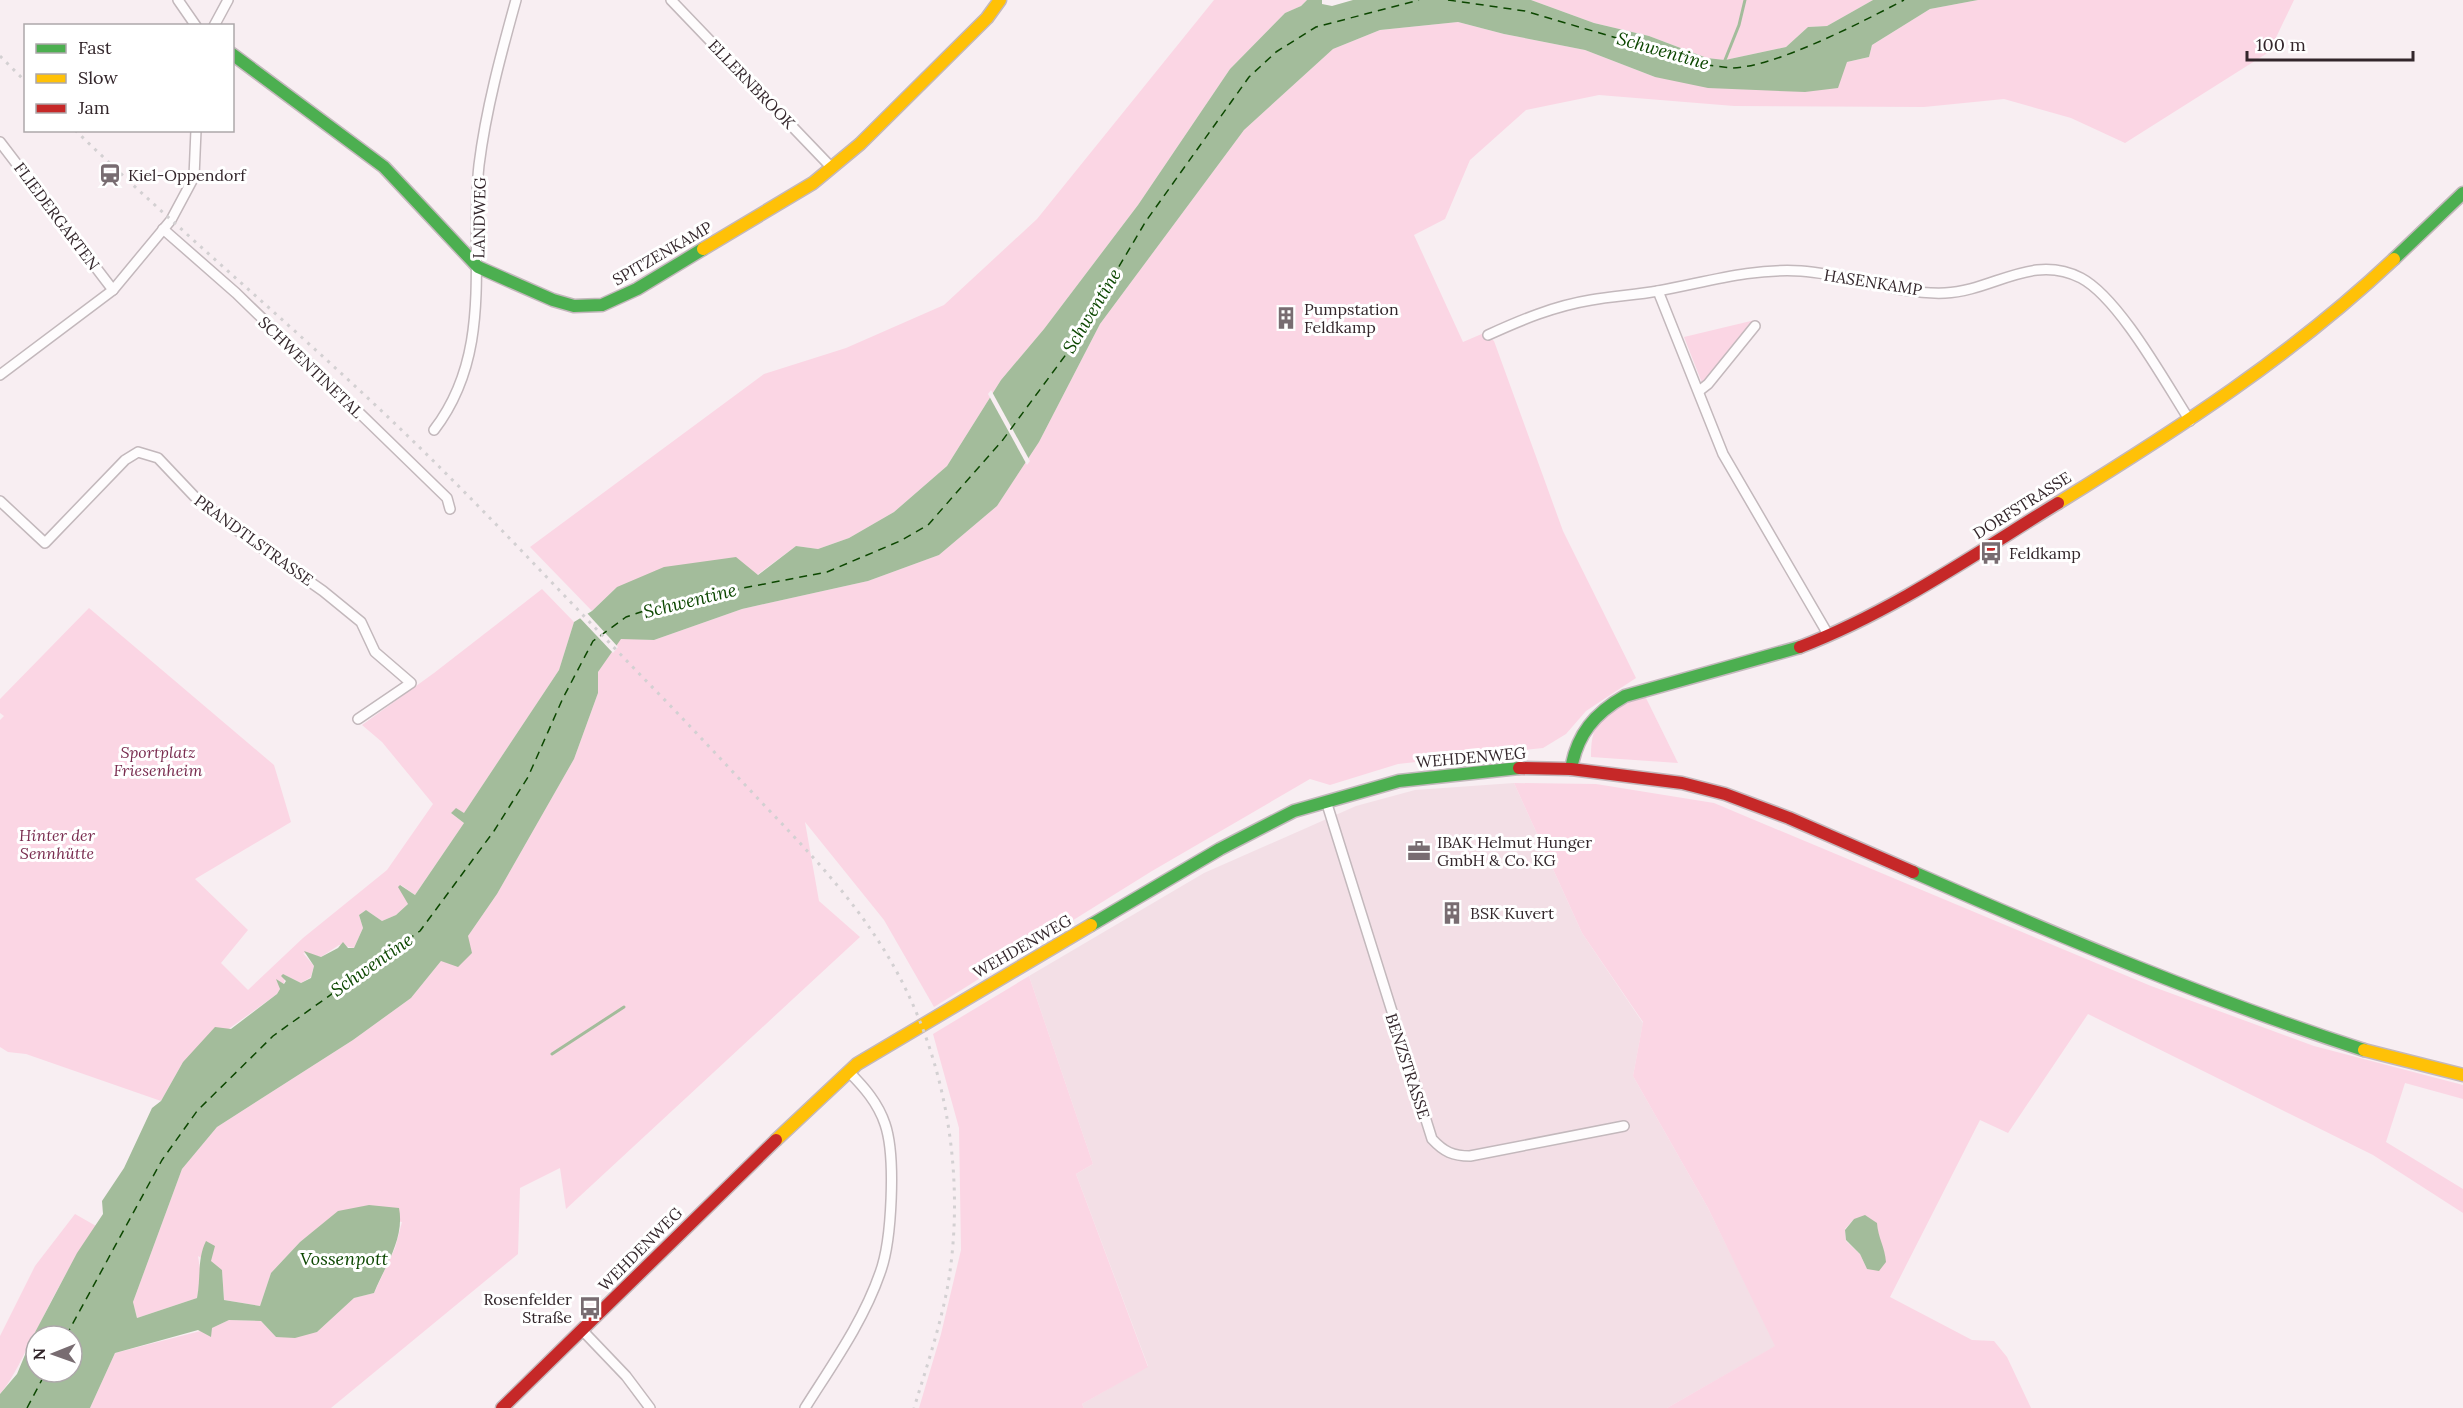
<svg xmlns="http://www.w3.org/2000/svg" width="2463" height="1408" viewBox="0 0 2463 1408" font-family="Lora,serif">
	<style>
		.built { fill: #f3dfe6 }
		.green { fill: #fbd6e4; fill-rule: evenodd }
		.water { fill: #a3bc9b; fill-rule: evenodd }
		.pier { fill: #f8eef2 }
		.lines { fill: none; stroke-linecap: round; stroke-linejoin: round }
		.stream { stroke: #a3bc9b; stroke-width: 3 }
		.ferry { stroke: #0c4700; stroke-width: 1.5; stroke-dasharray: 8 6; stroke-linecap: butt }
		.street-casing { stroke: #c3b8bc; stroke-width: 12 }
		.fast-casing { stroke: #c3b8bc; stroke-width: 15 }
		.slow-casing { stroke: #c3b8bc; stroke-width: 15 }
		.jam-casing { stroke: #c3b8bc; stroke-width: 15 }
		.street { stroke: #fefcfd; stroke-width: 9 }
		.fast { stroke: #4caf50; stroke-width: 12 }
		.slow { stroke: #ffc107; stroke-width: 12 }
		.jam { stroke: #c62828; stroke-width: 12 }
		.rail { stroke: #d3d0d2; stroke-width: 3; stroke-dasharray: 3 6; stroke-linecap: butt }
		.labels { text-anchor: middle; stroke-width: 6; stroke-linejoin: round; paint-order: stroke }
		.street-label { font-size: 16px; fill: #33262b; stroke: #fff }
		.poi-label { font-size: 16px; fill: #33262b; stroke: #fff; text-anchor: start }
		.park-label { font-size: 16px; font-style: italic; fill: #792c4f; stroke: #fff }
		.water-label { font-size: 18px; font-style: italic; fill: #0c4700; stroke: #fff }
	</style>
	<rect width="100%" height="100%" fill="#f8eef2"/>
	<!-- built -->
	<path class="built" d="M1514 783 1582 933 1643 1023 1633 1076 1708 1208 1776 1346 1667 1408H1084L1082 1404 1148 1366 1076 1174 1093 1164 1029 976 1204 873 1356 806 1415 790Z"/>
	<!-- green -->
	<g class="green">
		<path d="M1214 0H1307L1301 6 1285 13 1230 69 1138 205 1044 329 1001 380 947 466 894 512 849 538 818 549 796 546 757 575 617 587 592 611 530 547 764 374 846 348 944 305 1037 219Z"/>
		<path d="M1531 0H1873L1827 26 1808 27 1786 47 1725 60 1707 58 1649 36 1594 23Z"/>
		<path d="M1978 0H2294L2269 52 2125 143 2071 118 2004 99 1924 107 1734 106 1599 95 1526 110 1470 160 1445 219 1414 235 1463 342 1484 333 1494 341 1563 531 1636 678 1586 711 1566 734 1543 748 1398 764 1330 785 1310 779 1152 871 934 1007 884 920 805 822 819 901 860 937 566 1209 560 1168 520 1188 518 1254 331 1408H90L115 1353 212 1328 229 1320 261 1321 276 1337 317 1332 354 1298 374 1293 395 1248 402 1222 338 1212 300 1242 271 1273 260 1306 224 1300 222 1270 198 1256 201 1275 197 1298 137 1318 133 1302 182 1169 217 1127 353 1040 411 998 441 961 468 936 497 894 574 759 598 693V672L621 638 654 640 742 609 868 581 939 555 997 506 1039 442 1100 324 1244 130 1333 49 1380 30 1458 22 1504 34 1585 50 1655 77 1847 62 1869 57 1872 45 1930 9Z"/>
		<path d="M1755 320 1708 381 1702 383 1684 337Z"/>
		<path d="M542 589 574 622 559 670 468 807 464 814 451 813 464 823 415 895 401 885 408 904 396 915 382 921 366 910 359 915 363 928 354 948 339 945 321 957 303 953 314 966 311 977 301 983 285 975 284 984 278 981 280 989 277 994 183 1062 161 1101 26 1054 8 1052 0 1047V720L4 716 0 713V699L89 608 274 765 291 822 195 879 248 930 221 963 248 990 303 938 387 870 433 804 382 742 362 725 434 673Z"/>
		<path d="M1645 696 1678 763 1591 757C1590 717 1609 706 1645 696Z"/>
		<path d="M1514 783 1596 784 1714 803 2151 986 2314 1046 2463 1085V1099L2405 1083 2386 1142 2463 1189V1213L2373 1155 2088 1014 2008 1133 1980 1120 1890 1297 1972 1340 1994 1341 2007 1357 2031 1408H1667L1775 1346 1708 1208 1633 1076 1643 1022 1582 933ZM1854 1219 1877 1223 1878 1237 1867 1269 1860 1254 1846 1241 1845 1229Z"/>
		<path d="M1029 976 1093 1164 1076 1174 1148 1367 1082 1404 1084 1408H919L941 1334 961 1250 959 1128 933 1034Z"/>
		<path d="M75 1214 96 1226C72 1260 53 1297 34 1335 22 1357 16 1374 0 1394V1336L35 1266Z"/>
	</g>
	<!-- water -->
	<g class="water">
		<path d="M1307 0H1322V4L1332 6 1353 0H1531L1594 23 1649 36 1707 58 1725 60 1786 47 1808 27 1827 26 1873 0H1978L1930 9 1872 45 1869 57 1847 62 1838 88 1805 92 1708 88 1655 77 1585 50 1504 34 1458 22 1380 30 1333 49 1244 130 1100 324 1039 442 997 506 939 555 868 581 742 609 654 640 621 639 598 672V693L574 759 497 894 468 936 472 953 458 967 441 961 411 998 353 1040 217 1127 182 1169 133 1302 137 1318 197 1298C201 1278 197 1259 206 1241L215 1246 211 1261 222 1270 224 1300 260 1306 271 1273 300 1242 338 1211 369 1205 399 1208C405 1238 385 1266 374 1293L354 1298 317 1332 295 1338 276 1337 261 1321 229 1320 212 1328 211 1337 198 1330 115 1353 90 1408H0V1394L17 1374 32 1338 77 1253 103 1214 102 1201 124 1168 152 1108 161 1101 183 1062 215 1027 231 1029 277 994 280 989 276 979 284 984 286 981 281 976 283 974 301 983 311 978 314 966 304 951 321 957 338 948 343 942 348 948H354L363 928 359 915 366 910 382 921 396 915 408 904 398 887 400 885 415 895 464 823 451 813 456 808 464 813 468 807 559 670 574 622 592 611 617 587 664 567 736 557 758 575 796 546 818 549 849 538 894 512 947 466 1001 380 1044 329 1138 205 1230 69 1285 13 1301 6ZM36 1336H72V1372H36Z"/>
		<path d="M1865 1215 1877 1223C1878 1238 1885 1247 1886 1262L1879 1271 1867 1269 1860 1254 1846 1240 1845 1230 1854 1219Z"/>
	</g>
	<!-- pier -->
	<g class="pier">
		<path d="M991 390 1030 461 1027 465 988 394Z"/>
		<path d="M586 612 618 647 613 653 578 616Z"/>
	</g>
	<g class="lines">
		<!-- stream -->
		<g class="stream">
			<path d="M1727 63 1725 60 1739 25 1745 0"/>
			<path d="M552 1054 624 1007"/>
		</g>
		<!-- ferry -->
		<g class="ferry">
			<path d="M1448 0 1525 11 1708 65C1715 66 1723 67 1731 68 1774 68 1864 21 1904 0"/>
			<path d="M66 1336 162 1160 197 1111 273 1036 420 931 494 831 528 777 563 698 593 641 626 617 670 602 827 572 900 541 928 525 1002 441 1070 349 1146 221 1249 77 1276 52 1316 27 1419 0"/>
			<path d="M27 1408 46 1372"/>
		</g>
		<!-- street casing -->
		<g class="street-casing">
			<g id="street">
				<path d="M178 0 196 26"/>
				<path d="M671 0 832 168"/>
				<path d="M214 26 228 0"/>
				<path d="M0 142 113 290"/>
				<path d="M163 229 236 293 447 498 450 509"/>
				<path d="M1658 291 1723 454 1829 636"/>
				<path d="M1488 335C1521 320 1554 306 1591 300 1613 296 1636 295 1658 291 1707 282 1751 268 1801 271 1849 274 1897 295 1945 293 1993 291 2032 253 2081 278 2119 298 2165 382 2190 421"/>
				<path d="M0 375 113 290 171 220 194 177 196 130"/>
				<path d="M1699 391 1708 384 1755 326"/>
				<path d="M434 430C495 350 469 257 479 165 486 109 501 54 516 0"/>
				<path d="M0 501 45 543 125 460 138 452 158 458 194 496 246 537 323 591 361 622 375 652 411 683 358 719"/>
				<path d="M1326 801 1432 1139C1444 1152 1453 1156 1470 1156L1624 1126"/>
				<path d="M582 1330 626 1376 650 1408"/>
				<path d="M805 1408C832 1365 863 1322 880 1273 892 1241 896 1156 885 1124 878 1103 864 1087 849 1072"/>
			</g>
		</g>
		<!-- fast casing -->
		<g class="fast-casing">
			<g id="fast">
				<path d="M232 54 384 167 478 267 553 300 574 306 602 305 637 289 703 249"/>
				<path d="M2394 259 2463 193"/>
				<path d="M1571 769C1577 734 1595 713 1625 696L1800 647"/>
				<path d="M1913 872C2061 937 2210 1000 2364 1050"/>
				<path d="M1091 925 1220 849 1294 811 1399 781 1519 768"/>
			</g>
		</g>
		<!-- slow casing -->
		<g class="slow-casing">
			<g id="slow">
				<path d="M703 249 813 183 860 144 987 18 1000 0"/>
				<path d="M2058 503C2178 429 2291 356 2394 259"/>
				<path d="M2364 1050 2463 1075"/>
				<path d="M776 1140 857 1064 1091 925"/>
			</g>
		</g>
		<!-- jam casing -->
		<g class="jam-casing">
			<g id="jam">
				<path d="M1800 647C1892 612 1975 554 2058 503"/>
				<path d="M1519 768 1571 769 1682 783 1725 794 1789 818 1913 872"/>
				<path d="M502 1408 776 1140"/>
			</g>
		</g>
		<!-- street -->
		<use href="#street" class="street"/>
		<!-- fast -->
		<use href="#fast" class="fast"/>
		<!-- slow -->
		<use href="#slow" class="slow"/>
		<!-- jam -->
		<use href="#jam" class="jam"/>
		<!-- rail -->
		<g class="rail">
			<path d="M0 56 26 82"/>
			<path d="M75 130C177 229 286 320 389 418 482 506 568 601 658 693 694 730 729 768 765 806 830 874 886 934 921 1024 953 1106 963 1202 947 1290 939 1330 926 1369 914 1408"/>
		</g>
	</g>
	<!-- icons -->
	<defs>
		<g id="station-bare" transform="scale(1.8)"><path d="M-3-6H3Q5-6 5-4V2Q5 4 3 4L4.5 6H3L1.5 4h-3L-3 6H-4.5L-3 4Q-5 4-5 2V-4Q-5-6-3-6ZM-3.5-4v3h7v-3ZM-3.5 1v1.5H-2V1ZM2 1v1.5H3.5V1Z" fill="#786c71" stroke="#fff" stroke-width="2.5" paint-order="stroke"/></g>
		<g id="building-bare" transform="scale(1.8)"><path d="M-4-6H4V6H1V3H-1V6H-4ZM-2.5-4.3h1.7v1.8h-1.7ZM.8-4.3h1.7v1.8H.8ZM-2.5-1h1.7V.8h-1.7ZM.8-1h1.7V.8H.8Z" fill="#786c71" stroke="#fff" stroke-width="2.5" paint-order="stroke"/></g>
		<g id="bus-bare" transform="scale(1.8)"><path d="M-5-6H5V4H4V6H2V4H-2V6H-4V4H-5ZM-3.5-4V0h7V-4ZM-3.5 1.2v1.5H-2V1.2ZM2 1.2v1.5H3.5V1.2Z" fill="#786c71" stroke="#fff" stroke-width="2.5" paint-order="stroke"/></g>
		<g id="office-bare" transform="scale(1.8)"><path d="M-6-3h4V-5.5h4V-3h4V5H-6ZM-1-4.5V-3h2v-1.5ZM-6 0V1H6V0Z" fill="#786c71" stroke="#fff" stroke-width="2.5" paint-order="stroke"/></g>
	</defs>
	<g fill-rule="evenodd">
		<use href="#station-bare" x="110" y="175"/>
		<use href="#building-bare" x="1286" y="318"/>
		<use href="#bus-bare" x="1991" y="553"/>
		<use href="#office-bare" x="1419" y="851"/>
		<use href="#building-bare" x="1452" y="913"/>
		<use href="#bus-bare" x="590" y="1308"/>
	</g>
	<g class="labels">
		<!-- street labels -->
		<g class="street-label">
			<text transform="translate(752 84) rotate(46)" y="6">ELLERNBROOK</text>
			<text transform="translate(57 216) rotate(53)" y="6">FLIEDERGARTEN</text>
			<text transform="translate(479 218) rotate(-89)" y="6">LANDWEG</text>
			<text transform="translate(662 253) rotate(-30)" y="6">SPITZENKAMP</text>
			<text transform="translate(1873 282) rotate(9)" y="6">HASENKAMP</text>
			<text transform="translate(311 367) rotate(44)" y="6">SCHWENTINETAL</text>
			<text transform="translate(2022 505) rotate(-32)" y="6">DORFSTRASSE</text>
			<text transform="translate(254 540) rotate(36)" y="6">PRANDTLSTRASSE</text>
			<text transform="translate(1471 757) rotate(-5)" y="6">WEHDENWEG</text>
			<text transform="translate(1022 946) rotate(-30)" y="6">WEHDENWEG</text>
			<text transform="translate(1408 1066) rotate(72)" y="6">BENZSTRASSE</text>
			<text transform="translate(640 1249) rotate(-45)" y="6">WEHDENWEG</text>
		</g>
		<!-- poi labels -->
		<g class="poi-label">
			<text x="128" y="181">Kiel-Oppendorf</text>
			<text x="1304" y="315">Pumpstation<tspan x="1304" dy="18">Feldkamp</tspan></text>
			<text x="2009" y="559">Feldkamp</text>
			<text x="1437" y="848">IBAK Helmut Hunger<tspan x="1437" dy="18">GmbH &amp; Co. KG</tspan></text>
			<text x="1470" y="919">BSK Kuvert</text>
			<text x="572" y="1305" text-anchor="end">Rosenfelder<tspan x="572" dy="18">Straße</tspan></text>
		</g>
		<!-- park labels -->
		<g class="park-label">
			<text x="158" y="758">Sportplatz<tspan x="158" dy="18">Friesenheim</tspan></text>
			<text x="57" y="841">Hinter der<tspan x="57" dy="18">Sennhütte</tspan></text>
		</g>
		<!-- water labels -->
		<g class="water-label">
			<text transform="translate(1663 51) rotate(16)" y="6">Schwentine</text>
			<text transform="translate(1092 311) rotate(-59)" y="6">Schwentine</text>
			<text transform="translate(690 601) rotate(-14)" y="6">Schwentine</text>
			<text transform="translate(372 965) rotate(-35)" y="6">Schwentine</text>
			<text x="344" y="1265">Vossenpott</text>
		</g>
	</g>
	<!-- legend -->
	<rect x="24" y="24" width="210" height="108" fill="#ffffff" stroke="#ada8aa" stroke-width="1.5"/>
	<rect x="36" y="44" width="30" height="9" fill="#4caf50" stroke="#ada8aa" stroke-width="1.5"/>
	<text x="78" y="54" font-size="18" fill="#33262b">Fast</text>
	<rect x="36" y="74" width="30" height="9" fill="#ffc107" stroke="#ada8aa" stroke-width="1.5"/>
	<text x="78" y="84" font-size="18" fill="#33262b">Slow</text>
	<rect x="36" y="104" width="30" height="9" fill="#c62828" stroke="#ada8aa" stroke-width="1.5"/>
	<text x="78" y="114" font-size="18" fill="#33262b">Jam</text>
	<!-- north arrow -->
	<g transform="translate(54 1354) rotate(269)"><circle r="28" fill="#ffffff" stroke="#ada8aa" stroke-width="1.5"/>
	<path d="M0-4.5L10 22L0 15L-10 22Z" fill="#786c71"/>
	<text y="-9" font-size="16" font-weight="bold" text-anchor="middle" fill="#33262b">N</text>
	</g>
	<!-- scale -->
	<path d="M2247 51v9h166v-9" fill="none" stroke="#33262b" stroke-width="3"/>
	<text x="2256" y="51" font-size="18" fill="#33262b" stroke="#ffffff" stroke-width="4.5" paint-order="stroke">100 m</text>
</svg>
